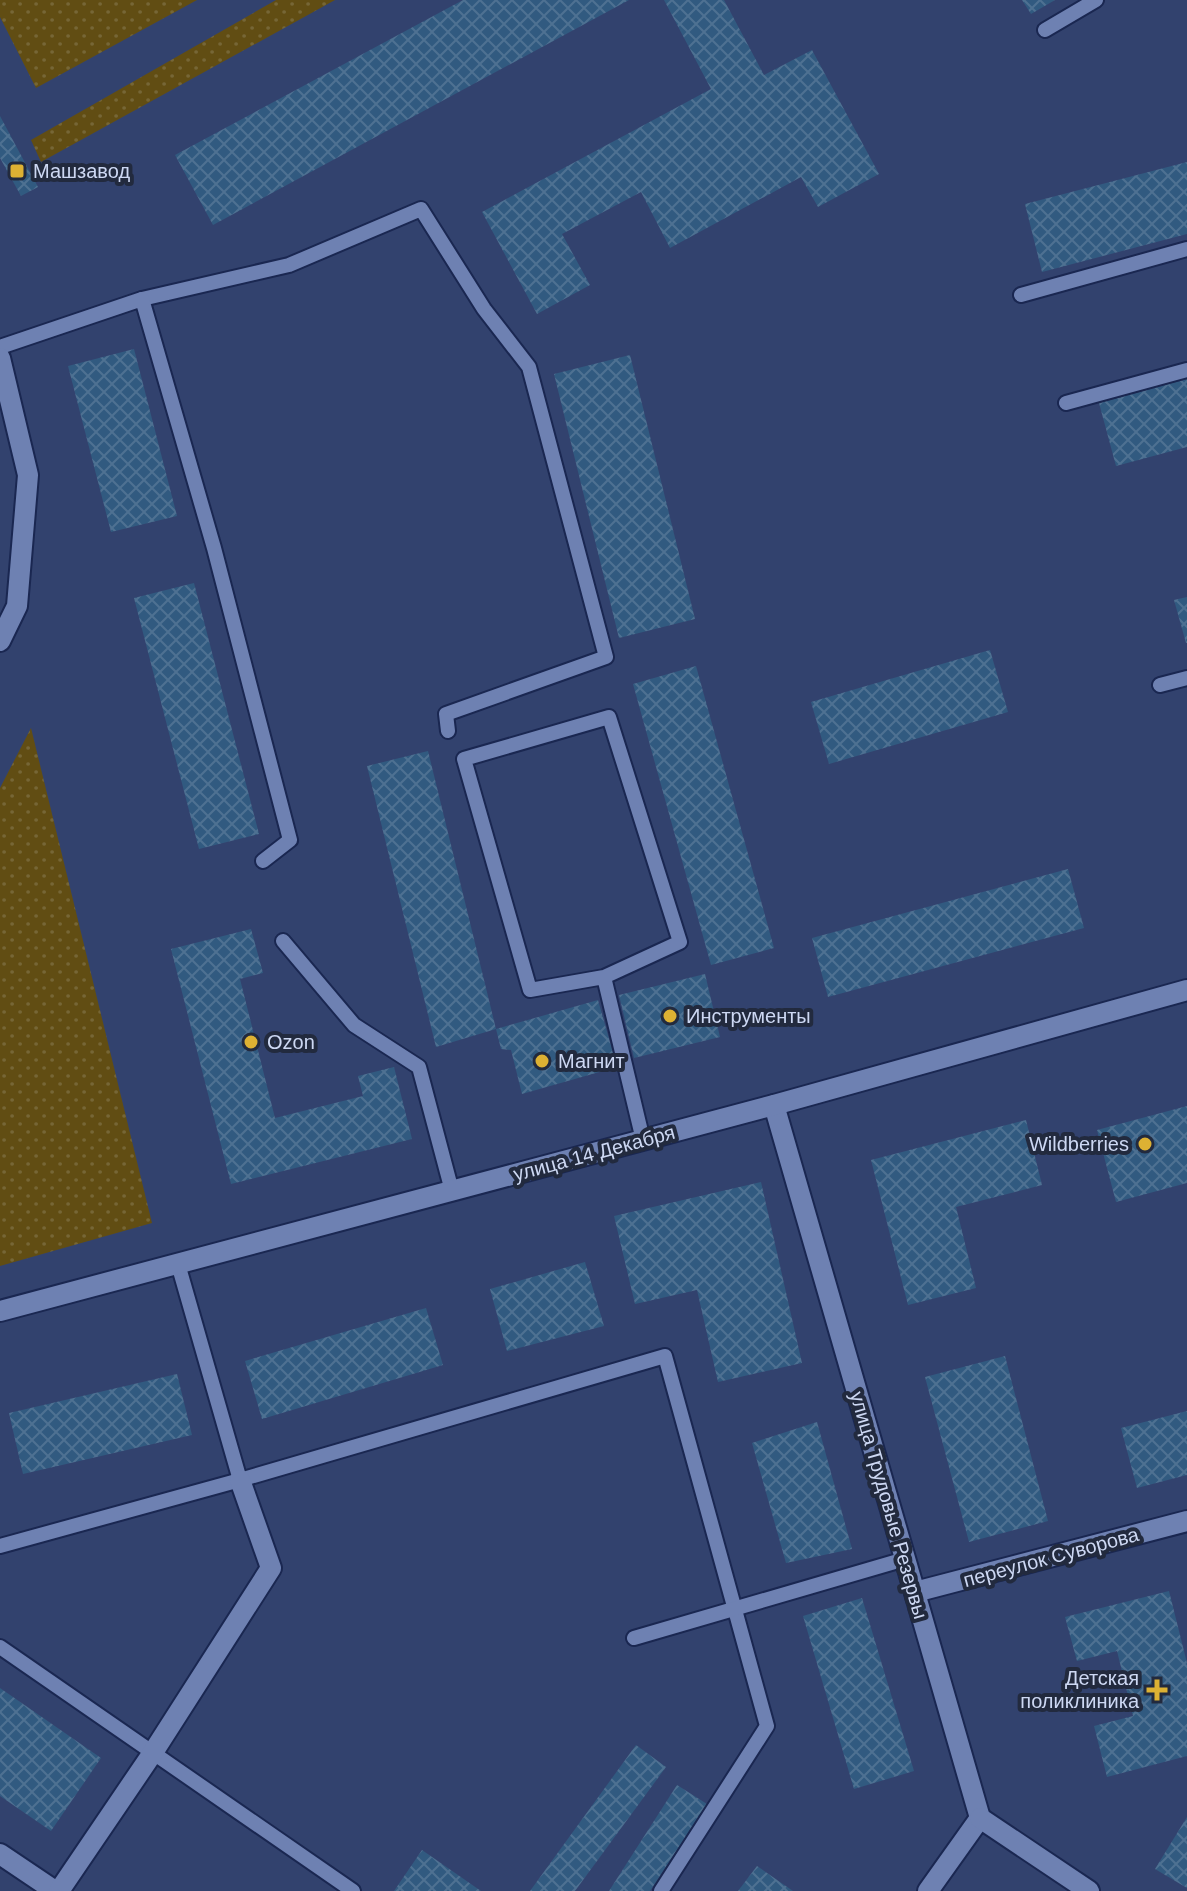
<svg xmlns="http://www.w3.org/2000/svg" width="1187" height="1891" viewBox="0 0 1187 1891" font-family="Arial,sans-serif">
	<style>
		.park { fill: url(#park-dots) }
		.building { fill: url(#building-cross-hatch) }
		.lines { fill: none; stroke-linecap: round; stroke-linejoin: round }
		.lane-casing { stroke: #1a2751; stroke-width: 18 }
		.street-casing { stroke: #1a2751; stroke-width: 24 }
		.secondary-casing { stroke: #1a2751; stroke-width: 24 }
		.lane { stroke: #6e81b2; stroke-width: 14 }
		.street { stroke: #6e81b2; stroke-width: 20 }
		.secondary { stroke: #6e81b2; stroke-width: 20 }
		.poi-dot { fill: #ddb133; stroke: #222a3e; stroke-width: 3 }
		.labels { text-anchor: middle; stroke-width: 8; stroke-linejoin: round; paint-order: stroke }
		.poi-label { font-size: 20px; fill: #cdd8f3; stroke: #222a3e; text-anchor: start }
		.street-label { font-size: 20px; fill: #cdd8f3; stroke: #222a3e }
	</style>
	<defs>
		<pattern id="park-dots" width="8" height="8" patternUnits="userSpaceOnUse" patternTransform="scale(2)"><rect width="8" height="8" fill="#614d13"/><path d="M2 2h.1M6 6h.1" fill="none" stroke="#766636" stroke-width="1.8" stroke-linecap="round"/></pattern>
		<pattern id="building-cross-hatch" width="8" height="8" patternUnits="userSpaceOnUse" patternTransform="scale(2)"><rect width="8" height="8" fill="#315a80"/><path d="M0 0l8 8M0 8l8-8" fill="none" stroke="#4e7192"/></pattern>
	</defs>
	<rect width="100%" height="100%" fill="#32426e"/>
	<!-- park -->
	<g class="park">
		<path d="M0 0H197L36 88 0 17Z"/>
		<path d="M276 0H335L41 162 31 140Z"/>
		<path d="M31 728 152 1223 0 1266V788Z"/>
	</g>
	<!-- building -->
	<g class="building">
		<path d="M463 0H629L213 225 175 155Z"/>
		<path d="M664 0H724L764 75 812 50 879 174 818 207 801 177 670 248 641 192 562 234 590 285 537 314 482 212 711 89Z"/>
		<path d="M1022 0H1055L1031 14Z"/>
		<path d="M0 116 38 187 21 196 0 158Z"/>
		<path d="M1187 162V234L1042 272 1025 204Z"/>
		<path d="M134 349 177 516 111 532 68 366Z"/>
		<path d="M630 355 695 619 619 638 554 374Z"/>
		<path d="M1187 379V447L1116 466 1099 403Z"/>
		<path d="M194 583 259 834 199 849 134 598Z"/>
		<path d="M1187 597V643H1186L1174 600Z"/>
		<path d="M990 650 1008 712 829 764 811 702Z"/>
		<path d="M696 666 774 948 711 965 633 684Z"/>
		<path d="M428 751 496 1029 436 1047 367 766Z"/>
		<path d="M1068 869 1084 928 828 997 812 938Z"/>
		<path d="M251 929 263 973 240 979 275 1118 363 1096 358 1076 394 1067 412 1139 231 1184 171 949Z"/>
		<path d="M705 974 720 1037 634 1058 619 995Z"/>
		<path d="M598 1000 617 1067 522 1094 511 1050 501 1049 496 1029Z"/>
		<path d="M1187 1106V1183L1116 1202 1097 1130Z"/>
		<path d="M1026 1120 1042 1185 956 1207 976 1288 908 1305 871 1160Z"/>
		<path d="M761 1182 802 1363 718 1382 697 1290 635 1304 614 1216Z"/>
		<path d="M585 1262 604 1326 507 1351 490 1289Z"/>
		<path d="M426 1308 443 1365 262 1419 245 1361Z"/>
		<path d="M1005 1356 1048 1521 969 1542 925 1377Z"/>
		<path d="M177 1374 192 1435 23 1474 9 1413Z"/>
		<path d="M1187 1411V1475L1137 1488 1121 1428Z"/>
		<path d="M817 1422 852 1549 786 1563 752 1443Z"/>
		<path d="M1169 1591 1187 1663V1756L1107 1777 1094 1726 1133 1716 1117 1651 1077 1661 1065 1617Z"/>
		<path d="M862 1598 914 1771 854 1789 803 1616Z"/>
		<path d="M0 1688 101 1758 51 1831 0 1796Z"/>
		<path d="M636 1745 666 1767 575 1891H530Z"/>
		<path d="M677 1785 707 1804 650 1891H609Z"/>
		<path d="M1187 1817V1888L1155 1869Z"/>
		<path d="M422 1850 481 1891H394Z"/>
		<path d="M757 1866 793 1891H738Z"/>
	</g>
	<g class="lines">
		<!-- lane casing -->
		<g class="lane-casing">
			<g id="lane">
				<path d="M1045 30 1096 0"/>
				<path d="M1021 295 1187 249"/>
				<path d="M142 299 289 265 421 209 484 309 529 367 606 657 446 714 448 731"/>
				<path d="M0 347 142 299 214 548 290 840 263 861"/>
				<path d="M1066 403 1187 370"/>
				<path d="M1160 685 1187 678"/>
				<path d="M283 941 354 1025 419 1067 452 1191"/>
				<path d="M604 977 680 942 609 717 464 759 530 990 604 977 643 1140"/>
				<path d="M178 1264 240 1480"/>
				<path d="M0 1546 240 1480 665 1356 767 1726 661 1891"/>
				<path d="M634 1638 905 1559"/>
				<path d="M0 1647 353 1891"/>
			</g>
		</g>
		<!-- street casing -->
		<g class="street-casing">
			<g id="street">
				<path d="M774 1105 980 1818 928 1891"/>
				<path d="M915 1592 1187 1521"/>
				<path d="M980 1818 1089 1891"/>
				<path d="M0 1854 55 1891"/>
				<path d="M59 1891 152 1754 271 1568 240 1480"/>
			</g>
		</g>
		<!-- secondary casing -->
		<g class="secondary-casing">
			<g id="secondary">
				<path d="M0 358 28 475 17 606 0 641"/>
				<path d="M0 1311 774 1105 1187 990"/>
			</g>
		</g>
		<!-- lane -->
		<use href="#lane" class="lane"/>
		<!-- street -->
		<use href="#street" class="street"/>
		<!-- secondary -->
		<use href="#secondary" class="secondary"/>
	</g>
	<!-- markers -->
	<g class="poi-dot">
		<rect x="9" y="163" width="16" height="16" rx="4"/>
		<circle cx="670" cy="1016" r="8"/>
		<circle cx="251" cy="1042" r="8"/>
		<circle cx="542" cy="1061" r="8"/>
		<circle cx="1145" cy="1144" r="8"/>
		<path d="M1153 1678h8v8h8v8h-8v8h-8v-8h-8v-8h8z"/>
	</g>
	<g class="labels">
		<!-- poi labels -->
		<g class="poi-label">
			<text x="33" y="178">Машзавод</text>
			<text x="686" y="1023">Инструменты</text>
			<text x="267" y="1049">Ozon</text>
			<text x="558" y="1068">Магнит</text>
			<text x="1129" y="1151" text-anchor="end">Wildberries</text>
			<text x="1139" y="1685" text-anchor="end">Детская<tspan x="1139" dy="23">поликлиника</tspan></text>
		</g>
		<!-- street labels -->
		<g class="street-label">
			<text transform="translate(594 1153) rotate(-15)" y="7">улица 14 Декабря</text>
			<text transform="translate(889 1505) rotate(74)" y="7">улица Трудовые Резервы</text>
			<text transform="translate(1051 1557) rotate(-15)" y="7">переулок Суворова</text>
		</g>
	</g>
</svg>
